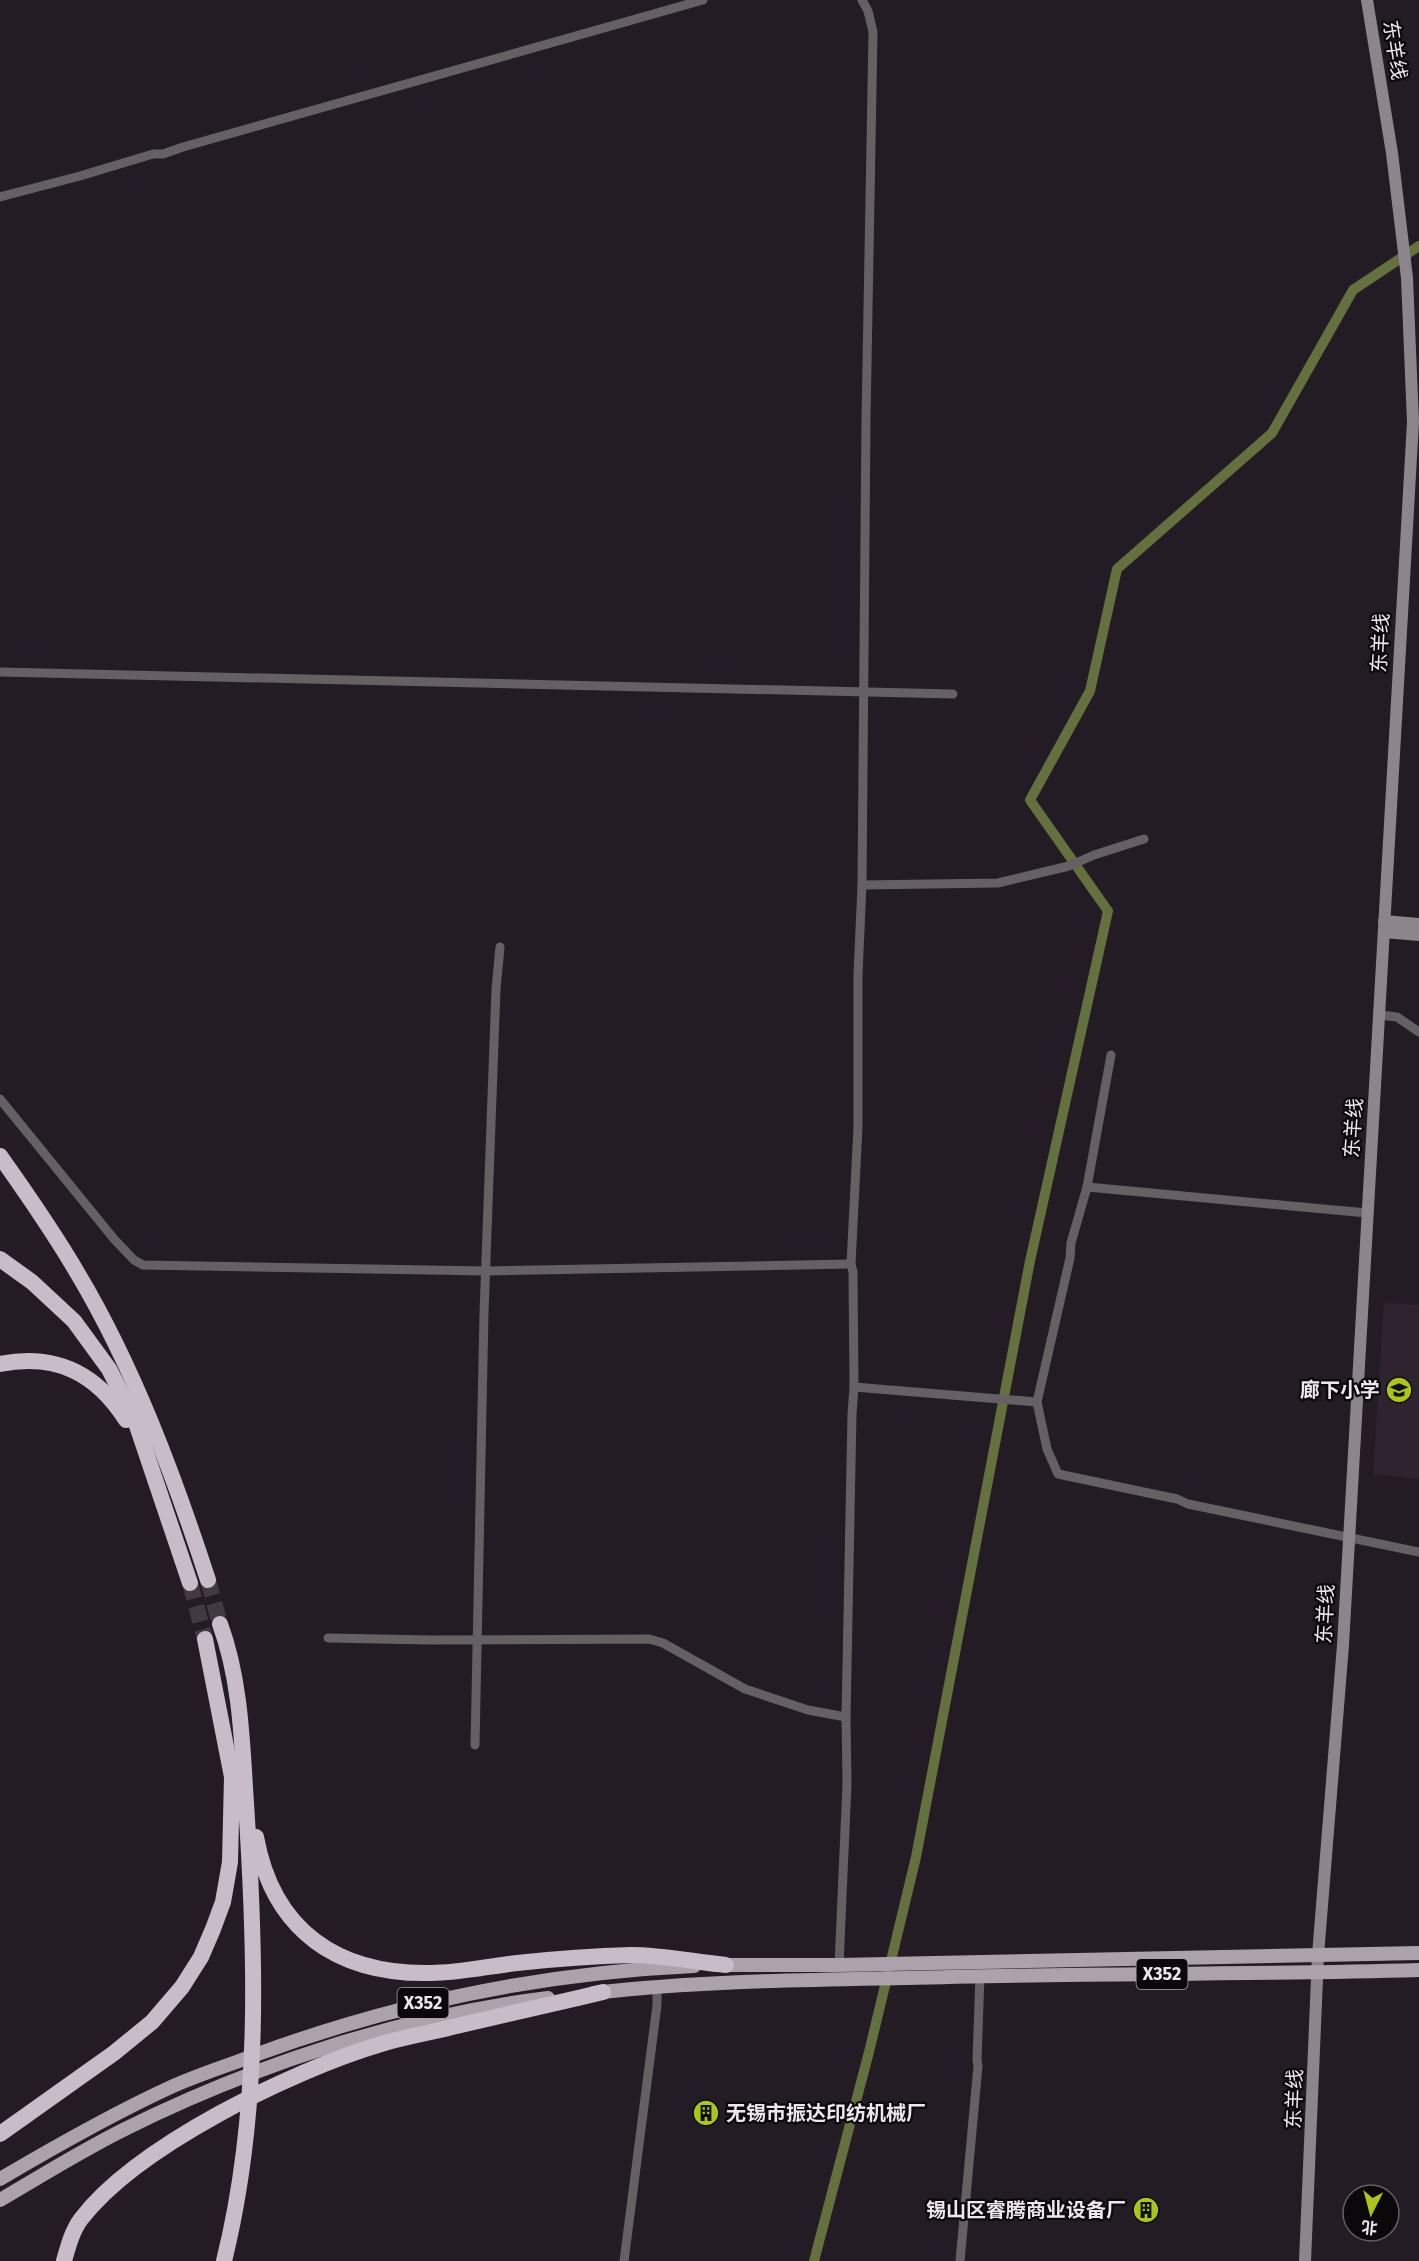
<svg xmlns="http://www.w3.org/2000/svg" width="1419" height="2261" viewBox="0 0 1419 2261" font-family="'Fira Sans','Noto Sans SC',sans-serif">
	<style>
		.built { fill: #302330 }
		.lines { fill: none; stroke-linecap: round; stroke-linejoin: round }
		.canal { stroke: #65703f; stroke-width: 10 }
		.highway-tunnel { stroke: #423a42; stroke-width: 16; stroke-dasharray: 16 8; stroke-linecap: butt }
		.street { stroke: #656064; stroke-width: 9 }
		.secondary { stroke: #8c858c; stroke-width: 12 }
		.primary { stroke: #aba2ab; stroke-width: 14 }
		.highway { stroke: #c7bcc7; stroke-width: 16 }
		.labels { text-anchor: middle; stroke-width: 4.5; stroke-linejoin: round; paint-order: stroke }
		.shield { fill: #0b080b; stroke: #a9a4a9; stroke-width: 1.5 }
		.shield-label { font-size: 18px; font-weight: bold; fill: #ede7ed }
		.street-label { font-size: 20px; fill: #ede7ed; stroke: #0b080b }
		.poi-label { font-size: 20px; font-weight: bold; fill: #ede7ed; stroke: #0b080b; text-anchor: end }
	</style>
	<rect width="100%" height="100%" fill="#241c24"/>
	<!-- built -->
	<path class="built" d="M1384 1303 1419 1305V1479L1373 1474Z"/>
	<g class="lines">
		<!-- canal -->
		<path class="canal" d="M814 2261 869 2052 916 1857 1030 1261 1108 911 1030 800 1090 691 1117 569 1272 433 1353 290 1419 246"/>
		<!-- highway-tunnel -->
		<g class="highway-tunnel">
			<path d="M208 1580 220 1624"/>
			<path d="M190 1583 205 1639"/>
		</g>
		<!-- street -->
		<g class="street">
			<path d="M0 197 80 176 153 154H163L183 147 703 0"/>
			<path d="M0 672 953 694"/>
			<path d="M862 885 998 883 1069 866 1094 855 1144 839"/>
			<path d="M1379 1015 1397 1017 1419 1032"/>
			<path d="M1111 1055 1087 1187 1071 1243 1070 1258 1037 1402 1047 1449 1058 1474 1177 1499 1188 1504 1419 1552"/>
			<path d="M0 1099 114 1239 134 1260 143 1265 487 1271 851 1264"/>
			<path d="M1087 1187 1367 1213"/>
			<path d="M854 1387 1037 1402"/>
			<path d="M328 1638 430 1640 649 1639 663 1643 745 1689 808 1710 846 1717"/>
			<path d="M475 1745 484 1313 496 989 500 947"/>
			<path d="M839 1965 847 1784 846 1717 852 1414 854 1387 853 1272 851 1264 858 1127V974L862 885 866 420 873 32 868 11 862 0"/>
			<path d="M624 2261 657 2005V1987"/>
			<path d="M960 2261 978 2066 977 2060 980 1975"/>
		</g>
		<!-- secondary -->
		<g class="secondary">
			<path d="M1384 921 1419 924"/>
			<path d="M1384 932 1419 935"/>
			<path d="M1305 2261 1318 1955 1343 1645 1413 422 1407 278 1392 153 1367 0"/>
		</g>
		<!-- primary -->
		<g class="primary">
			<path d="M716 1965H839L1419 1953"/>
			<path d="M594 1993C698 1981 801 1980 906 1978 1077 1973 1248 1975 1419 1970"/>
			<path d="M0 2179C56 2146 112 2114 171 2087 193 2077 217 2069 239 2061 386 2005 538 1973 694 1966"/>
			<path d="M0 2200C41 2176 81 2151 123 2130 253 2065 403 2016 548 1998"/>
		</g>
		<!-- highway -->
		<g class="highway">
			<path d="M0 1156C27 1194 54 1233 78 1274 134 1368 174 1476 208 1580"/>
			<path d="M0 1259 32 1282 74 1321 109 1369 135 1420 190 1583"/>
			<path d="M0 1364C56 1353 96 1373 126 1420"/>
			<path d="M220 1624C241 1681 242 1743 246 1803 256 1956 261 2112 224 2261"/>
			<path d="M256 1837C273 1931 338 1975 431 1973 460 1973 489 1966 517 1963 554 1959 593 1956 631 1955 662 1955 695 1962 726 1965"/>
			<path d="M0 2134 114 2053 152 2022 182 1987 201 1957 213 1929 223 1902 230 1862 232 1777 205 1639"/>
			<path d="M64 2261C68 2247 72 2231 81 2219 137 2146 293 2070 381 2044 404 2037 429 2033 452 2027 503 2015 553 2004 603 1992"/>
		</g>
	</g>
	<!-- icons -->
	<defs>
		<g id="school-disc" transform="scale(1.35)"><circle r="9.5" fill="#aac717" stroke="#0b080b"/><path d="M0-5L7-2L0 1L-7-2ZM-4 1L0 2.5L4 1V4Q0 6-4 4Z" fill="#111"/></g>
		<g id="building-disc" transform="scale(1.35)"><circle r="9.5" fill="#aac717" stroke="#0b080b"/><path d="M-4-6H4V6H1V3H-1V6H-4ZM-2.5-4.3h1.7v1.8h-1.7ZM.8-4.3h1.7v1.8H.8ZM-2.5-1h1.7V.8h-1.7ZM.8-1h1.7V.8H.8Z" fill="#111"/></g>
	</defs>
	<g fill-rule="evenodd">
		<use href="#school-disc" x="1399" y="1390"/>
		<use href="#building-disc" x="706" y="2113"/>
		<use href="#building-disc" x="1146" y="2210"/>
	</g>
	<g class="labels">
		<!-- shield labels -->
		<g class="shield">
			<rect x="1136.5" y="1959" width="51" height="30" rx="4.5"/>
			<rect x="397.5" y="1988" width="51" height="30" rx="4.5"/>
		</g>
		<g class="shield-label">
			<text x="1162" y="1980">X352</text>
			<text x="423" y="2009">X352</text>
		</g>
		<!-- street labels -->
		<g class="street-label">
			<text transform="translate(1395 50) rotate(81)" y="7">东羊线</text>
			<text transform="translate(1380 643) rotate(-87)" y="7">东羊线</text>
			<text transform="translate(1353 1128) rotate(-86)" y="7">东羊线</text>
			<text transform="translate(1325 1614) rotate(-87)" y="7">东羊线</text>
			<text transform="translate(1294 2099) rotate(-88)" y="7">东羊线</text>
		</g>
		<!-- poi labels -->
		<g class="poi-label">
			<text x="1380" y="1397">廊下小学</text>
			<text x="726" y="2120" text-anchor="start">无锡市振达印纺机械厂</text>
			<text x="1126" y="2217">锡山区睿腾商业设备厂</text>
		</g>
	</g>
	<!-- north arrow -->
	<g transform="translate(1371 2213) rotate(186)"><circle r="28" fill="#0b080b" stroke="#656165" stroke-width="1.5"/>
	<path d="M0-4.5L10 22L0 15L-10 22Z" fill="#aac717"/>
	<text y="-9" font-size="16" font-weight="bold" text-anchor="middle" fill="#ede7ed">北</text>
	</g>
</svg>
